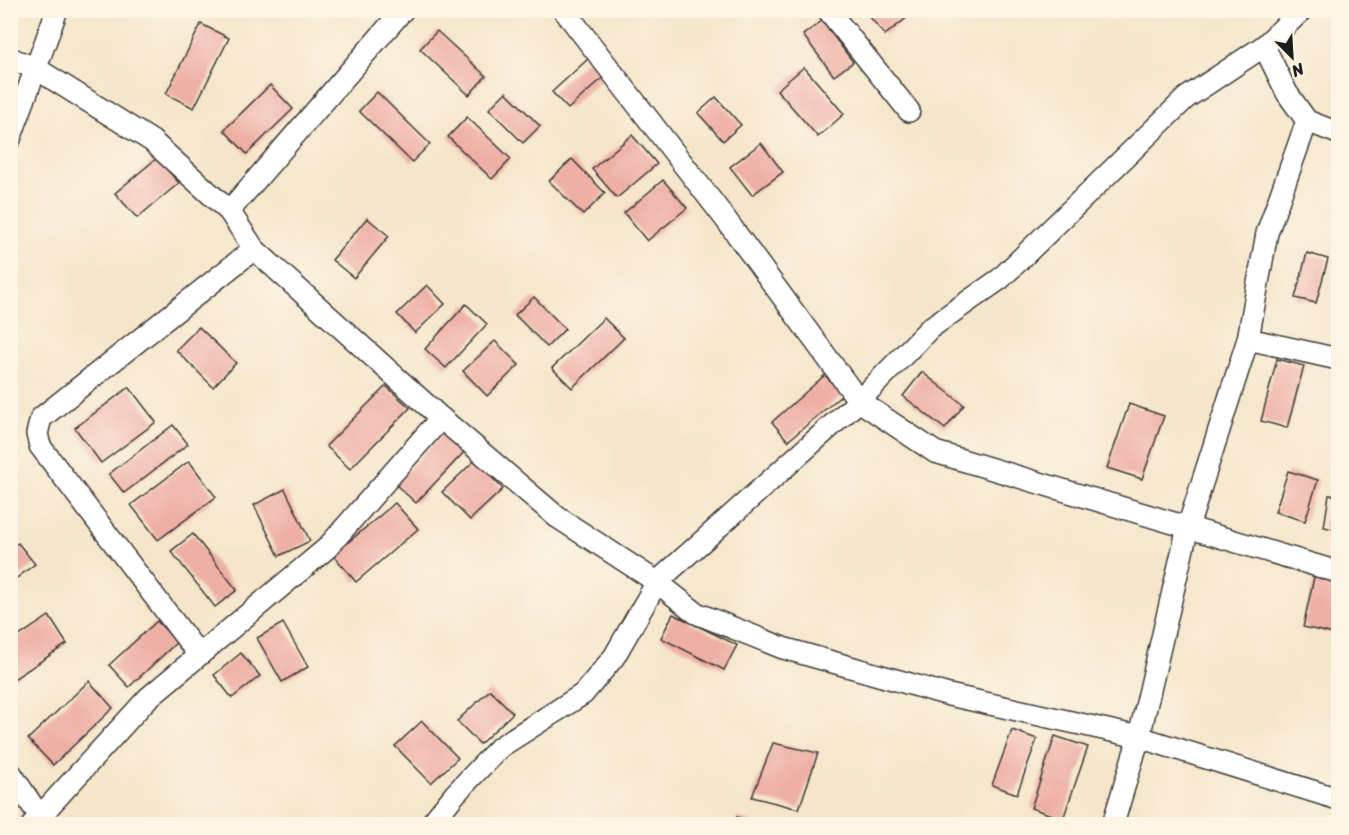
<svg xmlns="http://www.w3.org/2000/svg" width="1349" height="835" viewBox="0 0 1349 835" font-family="Sriracha,sans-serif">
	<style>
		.building { fill: #eeafa5 }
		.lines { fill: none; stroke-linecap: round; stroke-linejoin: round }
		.minor-casing { stroke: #3d3a36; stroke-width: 24 }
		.minor { stroke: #fff; stroke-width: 21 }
	</style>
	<rect width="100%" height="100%" fill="#fcf5e5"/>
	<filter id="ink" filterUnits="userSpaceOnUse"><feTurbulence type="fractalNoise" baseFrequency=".0167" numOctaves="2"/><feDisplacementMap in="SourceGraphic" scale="12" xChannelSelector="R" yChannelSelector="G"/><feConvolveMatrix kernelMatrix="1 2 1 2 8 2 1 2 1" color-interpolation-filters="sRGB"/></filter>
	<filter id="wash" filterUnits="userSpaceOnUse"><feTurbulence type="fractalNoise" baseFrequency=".008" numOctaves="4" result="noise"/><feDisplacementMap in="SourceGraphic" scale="24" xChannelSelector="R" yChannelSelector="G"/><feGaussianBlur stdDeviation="1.35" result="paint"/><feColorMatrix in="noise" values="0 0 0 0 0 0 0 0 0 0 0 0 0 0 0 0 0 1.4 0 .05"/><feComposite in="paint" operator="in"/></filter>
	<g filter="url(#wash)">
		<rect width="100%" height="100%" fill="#f5e6cb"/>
		<g id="blocks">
			<!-- building -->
			<g class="building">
				<path d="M864 10H905L909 16 885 35Z"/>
				<path d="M822 21 853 62 834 76 803 35Z"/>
				<path d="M201 24 229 38 194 108 166 94Z"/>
				<path d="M437 31 486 76 469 95 420 49Z"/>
				<path d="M589 58 605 76 568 109 552 92Z"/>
				<path d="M804 67 844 114 818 137 777 90Z"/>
				<path d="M270 85 293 109 247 154 224 130Z"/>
				<path d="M377 92 430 144 412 162 359 111Z"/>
				<path d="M506 92 540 126 523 143 489 109Z"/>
				<path d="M716 97 741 125 723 141 698 113Z"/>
				<path d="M467 117 511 159 492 179 448 137Z"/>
				<path d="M632 135 657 164 617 198 592 169Z"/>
				<path d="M761 143 783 172 752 195 730 167Z"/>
				<path d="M157 158 179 183 137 218 115 193Z"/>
				<path d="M572 159 605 193 583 215 549 181Z"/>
				<path d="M663 180 687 208 647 241 624 213Z"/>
				<path d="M367 218 389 236 354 278 332 260Z"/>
				<path d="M1307 253 1328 259 1316 303 1295 298Z"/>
				<path d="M427 285 445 304 415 333 397 314Z"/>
				<path d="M534 297 565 329 547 347 515 315Z"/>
				<path d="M466 304 487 324 446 368 425 349Z"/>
				<path d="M604 318 624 338 572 388 552 368Z"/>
				<path d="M199 327 236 363 213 387 176 350Z"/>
				<path d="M495 341 519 365 487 396 463 371Z"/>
				<path d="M1277 359 1304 366 1287 428 1261 421Z"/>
				<path d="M922 372 964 405 945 429 903 396Z"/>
				<path d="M825 375 842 395 788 441 772 422Z"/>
				<path d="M386 386 410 408 350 469 326 446Z"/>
				<path d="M129 387 156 422 101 463 75 428Z"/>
				<path d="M1129 404 1164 416 1142 479 1107 468Z"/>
				<path d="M173 425 188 444 124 493 109 474Z"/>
				<path d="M445 430 466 450 416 503 395 484Z"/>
				<path d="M475 460 503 489 470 520 442 492Z"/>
				<path d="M189 461 216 497 158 540 131 505Z"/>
				<path d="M1288 471 1318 480 1305 521 1275 512Z"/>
				<path d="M285 489 310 541 279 556 254 505Z"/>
				<path d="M1329 495 1338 496V530L1324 527Z"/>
				<path d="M395 503 418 529 356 582 333 555Z"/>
				<path d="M193 534 237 590 215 607 171 551Z"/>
				<path d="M18 543 35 564 10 583V549Z"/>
				<path d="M1316 568 1338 573V612L1334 634 1303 627Z"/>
				<path d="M673 614 737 645 724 670 661 638Z"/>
				<path d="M49 616 67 644 14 679 10 673V642Z"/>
				<path d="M157 621 177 642 129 687 109 665Z"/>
				<path d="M283 623 308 667 282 682 257 638Z"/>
				<path d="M241 653 260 676 232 698 214 675Z"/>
				<path d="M89 681 113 708 53 765 28 739Z"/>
				<path d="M490 690 513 713 480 744 457 721Z"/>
				<path d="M422 721 458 758 431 783 395 746Z"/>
				<path d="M1012 730 1037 739 1017 794 992 785Z"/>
				<path d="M1055 736 1088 747 1063 819 1031 808Z"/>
				<path d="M773 743 818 753 799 809 752 797Z"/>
				<path d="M84 816 91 824H74Z"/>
				<path d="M737 817 756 824H735Z"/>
			</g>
		</g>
	</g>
	<g filter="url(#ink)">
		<use href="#blocks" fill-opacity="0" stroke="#3d3a36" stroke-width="1.5"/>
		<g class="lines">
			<!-- minor casing -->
			<g class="minor-casing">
				<g id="minor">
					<path d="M564 10 724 217 859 401 935 452 1338 572"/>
					<path d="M828 10 909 111"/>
					<path d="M10 58 37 69 152 141 229 211 254 249 441 418 557 517 657 582 696 613 783 648 949 695 1139 737 1338 799"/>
					<path d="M1307 121 1338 133"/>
					<path d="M10 139 57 10"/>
					<path d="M229 211 403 10"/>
					<path d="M1248 339 1338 359"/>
					<path d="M199 655 40 446 37 434 41 418 254 249"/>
					<path d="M10 772 40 817"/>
					<path d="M33 824 148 698 327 548 441 418"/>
					<path d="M431 824 455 794 500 747 583 694 614 657 657 582 859 401 930 328 1000 279 1186 98 1264 46 1302 10"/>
					<path d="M1113 824 1139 737 1188 527 1248 339 1267 233 1307 121 1287 93 1264 46"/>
				</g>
			</g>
			<!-- minor -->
			<use href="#minor" class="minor"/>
		</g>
	</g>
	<!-- margin -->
	<rect width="1349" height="835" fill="none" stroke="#fcf5e5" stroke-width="36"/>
	<!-- north arrow -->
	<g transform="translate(1292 57) rotate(156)" stroke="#fcf5e5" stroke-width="4.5" paint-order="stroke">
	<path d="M0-4.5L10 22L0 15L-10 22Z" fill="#1c1c1c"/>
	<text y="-9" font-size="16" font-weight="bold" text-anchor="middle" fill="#1c1c1c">N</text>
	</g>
</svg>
